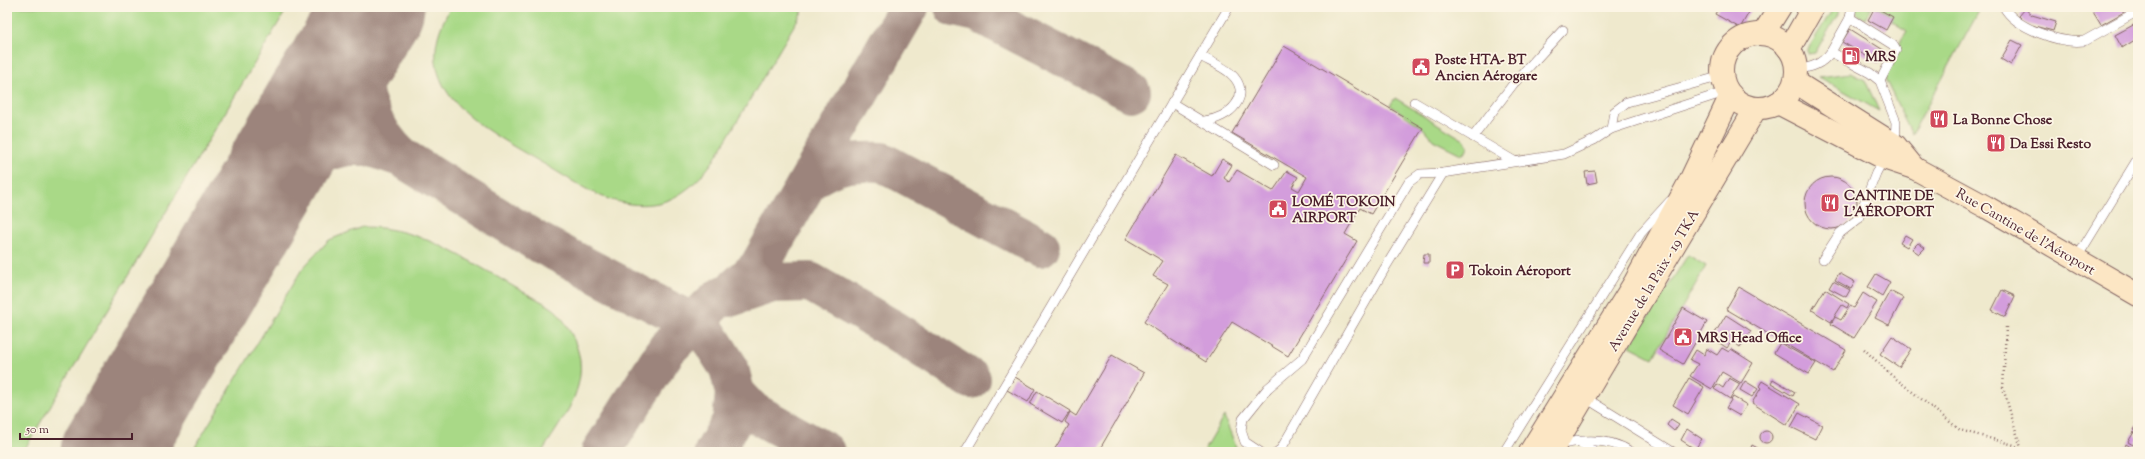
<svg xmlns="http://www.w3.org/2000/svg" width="2145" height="459" viewBox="0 0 2145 459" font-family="'Sorts Mill Goudy',serif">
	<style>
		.green { fill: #a9d987; stroke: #7a7c59 }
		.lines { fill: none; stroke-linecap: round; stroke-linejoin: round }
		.taxiway { stroke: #9c847c; stroke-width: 40 }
		.runway { stroke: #9c847c; stroke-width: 101 }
		.building { fill: #d39ddc }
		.service-casing { stroke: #846664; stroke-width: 10 }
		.secondary-casing { stroke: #846664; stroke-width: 24 }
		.path { stroke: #846664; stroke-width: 2.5; stroke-dasharray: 1 3; stroke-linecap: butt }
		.service { stroke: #fff; stroke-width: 9 }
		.secondary { stroke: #fce6c4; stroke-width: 22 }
		.labels { text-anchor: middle; stroke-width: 3.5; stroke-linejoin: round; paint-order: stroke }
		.poi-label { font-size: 14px; font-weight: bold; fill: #4a1f2b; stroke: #fcf5e5; text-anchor: start }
		.street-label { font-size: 14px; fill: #4a1f2b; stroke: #fcf5e5 }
	</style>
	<rect width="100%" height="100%" fill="#fcf5e5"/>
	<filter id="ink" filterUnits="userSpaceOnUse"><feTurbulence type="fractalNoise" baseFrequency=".025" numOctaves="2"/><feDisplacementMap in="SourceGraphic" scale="8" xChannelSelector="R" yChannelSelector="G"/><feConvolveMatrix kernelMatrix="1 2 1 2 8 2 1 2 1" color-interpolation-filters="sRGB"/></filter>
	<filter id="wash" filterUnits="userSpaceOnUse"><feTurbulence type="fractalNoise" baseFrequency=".012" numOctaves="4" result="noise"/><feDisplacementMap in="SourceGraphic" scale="16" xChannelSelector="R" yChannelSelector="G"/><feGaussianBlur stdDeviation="0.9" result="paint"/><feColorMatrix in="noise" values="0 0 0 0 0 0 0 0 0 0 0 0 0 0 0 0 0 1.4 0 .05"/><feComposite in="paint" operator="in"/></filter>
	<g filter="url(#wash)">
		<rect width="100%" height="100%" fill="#efe9cd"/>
		<!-- green -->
		<g class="green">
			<path d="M7 7H288L23 452H7Z"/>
			<path d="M451 7H805L714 160C699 181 679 201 652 204 609 209 579 184 544 164 484 129 401 90 451 7Z"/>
			<path d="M1834 7H1839L1838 14 1815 53 1808 54V49Z"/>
			<path d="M1855 7H1872L1865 19 1857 14Z"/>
			<path d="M1876 7H1973L1979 11 1912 134 1885 79 1890 57 1907 31 1891 21 1893 17Z"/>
			<path d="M1851 73 1865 80 1879 111 1819 77Z"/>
			<path d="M1395 98 1464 140 1468 146 1466 151 1461 154 1433 140 1423 128 1390 105Z"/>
			<path d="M362 227C420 226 469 261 518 289 528 295 549 304 557 312 568 325 578 344 580 361 584 395 558 425 542 452H192L302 269 329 240Z"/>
			<path d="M1688 255 1706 266 1653 358 1630 346Z"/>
			<path d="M1224 416 1238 452H1203Z"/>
		</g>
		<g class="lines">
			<!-- taxiway -->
			<g class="taxiway">
				<path d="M954 7 977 12 1131 92"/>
				<path d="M373 9C368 24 361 41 360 57 357 95 374 131 401 157"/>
				<path d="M810 180C834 163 852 161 882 162L1040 247"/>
				<path d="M261 199 293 165 307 157 326 151 348 146H369L401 157 536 241 704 329 729 368 735 393 732 421 714 452"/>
				<path d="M730 297 772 283 810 282 894 330 971 379"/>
				<path d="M735 393 753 412 825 452"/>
				<path d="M601 452 667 349 716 300 731 292 758 268 909 7"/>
			</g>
			<!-- runway -->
			<path class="runway" d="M111 452 313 107 374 7"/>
		</g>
		<g id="blocks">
			<!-- building -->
			<g class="building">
				<path d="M1719 7H1752L1740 28 1715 14Z"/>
				<path d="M1875 7 1893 17 1886 30 1868 20Z"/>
				<path d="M2090 7H2133L2101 25Z"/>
				<path d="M2025 9 2032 15 2056 22 2053 31 2027 24 2019 16Z"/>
				<path d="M2137 23 2138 38 2122 48 2115 35Z"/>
				<path d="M1850 29 1885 51 1878 63 1842 42Z"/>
				<path d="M2012 40 2022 45 2011 65 2001 59Z"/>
				<path d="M1284 46 1423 128 1371 214 1360 208 1345 234 1357 241 1288 356 1232 322 1206 362 1144 322 1168 284 1153 276 1163 261 1126 239 1176 155 1212 176 1222 159 1232 165 1224 178 1229 182 1237 170 1273 191 1287 171 1298 177 1292 187 1299 191 1307 177 1232 133Z"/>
				<path d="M1595 171 1597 182 1587 184 1585 172Z"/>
				<circle cx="1831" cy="203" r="26"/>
				<path d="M1905 235 1912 239 1907 247 1900 243Z"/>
				<path d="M1918 243 1925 248 1919 254 1912 249Z"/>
				<path d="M1424 254H1429V263H1423Z"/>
				<path d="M1839 273 1855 282 1851 289 1835 280Z"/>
				<path d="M1876 274 1890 282 1882 296 1868 287Z"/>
				<path d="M1833 281 1850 290 1846 297 1829 288Z"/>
				<path d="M1739 287 1846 350 1833 372 1726 309Z"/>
				<path d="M1825 289 1849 304 1847 308 1842 305 1831 322 1812 310Z"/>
				<path d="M2002 290 2015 296 2005 317 1992 310Z"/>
				<path d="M1890 291 1903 298 1889 325 1875 318Z"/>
				<path d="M1863 293 1877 302 1854 338 1831 324 1835 317 1841 320 1850 306 1854 308Z"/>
				<path d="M1683 308 1707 322 1683 364 1659 350Z"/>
				<path d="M1726 315 1751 331 1740 347 1732 341 1727 348 1712 338Z"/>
				<path d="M1892 336 1911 349 1899 367 1880 354Z"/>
				<path d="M1780 343 1816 363 1809 374 1774 353Z"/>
				<path d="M1722 348 1729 352 1731 349 1753 363 1741 383 1722 372 1712 389 1690 376 1698 364 1690 360 1696 350 1704 355 1707 349 1717 355Z"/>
				<path d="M1112 355 1144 373 1098 452H1053L1069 425 1065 422 1070 412 1076 416Z"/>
				<path d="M1015 377 1035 389 1028 402 1007 390Z"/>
				<path d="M1689 378 1704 387 1688 414 1673 405Z"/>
				<path d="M1729 378 1740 384 1730 399 1714 389 1717 384 1723 388Z"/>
				<path d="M1773 379 1795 392 1793 396 1771 383Z"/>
				<path d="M1745 381 1758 389 1752 397 1740 390Z"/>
				<path d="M1762 381 1800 404 1787 425 1752 403 1761 388 1759 386Z"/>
				<path d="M1037 391 1070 411 1062 423 1030 404Z"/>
				<path d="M1733 397 1747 405 1740 416 1726 408Z"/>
				<path d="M1799 413 1822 425 1815 439 1791 427Z"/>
				<path d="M1671 419 1679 424 1674 431 1667 425Z"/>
				<path d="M2138 423V432L2134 430Z"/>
				<path d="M1687 429 1702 439 1695 449 1681 440Z"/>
				<circle cx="1766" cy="437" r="6"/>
				<path d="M2134 432 2138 437 2133 445 2128 442Z"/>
				<path d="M2126 444 2132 448 2130 452 2122 451Z"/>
				<path d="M1752 445 1765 452H1754L1750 450Z"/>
			</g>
		</g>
	</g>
	<g filter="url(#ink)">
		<use href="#blocks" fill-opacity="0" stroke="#846664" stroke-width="1"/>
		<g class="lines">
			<!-- service casing -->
			<g class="service-casing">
				<g id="service">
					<path d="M1852 7 1850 18 1893 45 1896 50 1880 81"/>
					<path d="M2004 7C2015 28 2061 44 2084 41L2138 11"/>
					<path d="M1850 18 1831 52 1870 73 1880 81 1896 122 1895 144"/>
					<path d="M1200 56C1209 61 1222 66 1230 73 1255 95 1229 119 1204 121"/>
					<path d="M1796 70C1812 67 1821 65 1831 52"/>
					<path d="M1414 102 1514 161"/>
					<path d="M1172 103 1274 165"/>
					<path d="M1611 129 1614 112 1627 102 1722 76"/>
					<path d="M1473 137 1514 83 1563 30"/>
					<path d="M1823 259 1840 233 1858 219 1876 173 1884 158"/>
					<path d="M2076 259 2138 158"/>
					<path d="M1584 397 1673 452"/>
					<path d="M1577 440 1594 452"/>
					<path d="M1559 445C1583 439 1609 437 1631 452"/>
					<path d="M965 452 1229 7"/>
					<path d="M1260 452 1245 442 1241 430 1243 419 1268 388 1302 359 1409 182 1420 174 1443 173 1564 154 1594 140 1611 129 1728 91"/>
					<path d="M1277 452 1281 449 1385 268 1443 173"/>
					<path d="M1504 452 1641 233 1670 201"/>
				</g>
			</g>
			<!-- secondary casing -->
			<g class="secondary-casing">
				<g id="secondary">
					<path d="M1763 34 1780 7"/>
					<circle cx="1759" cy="71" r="37"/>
					<path d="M1789 49 1813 7"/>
					<path d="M1795 82 1895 145 1914 168"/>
					<path d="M1778 103 1884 158 1914 168 1988 208 2138 295"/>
					<path d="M1530 452 1635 282 1690 181 1731 95"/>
					<path d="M1551 452 1756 108"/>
				</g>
			</g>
			<!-- path -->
			<g class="path">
				<path d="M2006 327 2003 388 2022 451"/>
				<path d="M1864 349 1890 374 1960 430 2014 445 2022 452"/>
			</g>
			<!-- service -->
			<use href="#service" class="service"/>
			<!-- secondary -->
			<use href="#secondary" class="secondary"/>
		</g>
	</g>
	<!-- icons -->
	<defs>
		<g id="fuel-square" transform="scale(1)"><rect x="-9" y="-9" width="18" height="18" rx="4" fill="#d1495b" stroke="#fcf5e5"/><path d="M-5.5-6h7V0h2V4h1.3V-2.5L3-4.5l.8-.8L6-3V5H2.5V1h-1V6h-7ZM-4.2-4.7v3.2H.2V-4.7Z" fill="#fff"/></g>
		<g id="civic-square" transform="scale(1)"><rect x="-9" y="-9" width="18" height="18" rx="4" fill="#d1495b" stroke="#fcf5e5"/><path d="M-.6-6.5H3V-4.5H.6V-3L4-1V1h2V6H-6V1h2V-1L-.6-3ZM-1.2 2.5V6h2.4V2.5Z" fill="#fff"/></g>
		<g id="restaurant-square" transform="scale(1)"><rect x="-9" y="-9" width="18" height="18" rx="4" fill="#d1495b" stroke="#fcf5e5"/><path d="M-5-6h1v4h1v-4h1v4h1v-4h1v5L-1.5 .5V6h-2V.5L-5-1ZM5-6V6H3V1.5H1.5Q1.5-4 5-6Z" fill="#fff"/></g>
		<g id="parking-square" transform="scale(1)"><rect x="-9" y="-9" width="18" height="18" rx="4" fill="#d1495b" stroke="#fcf5e5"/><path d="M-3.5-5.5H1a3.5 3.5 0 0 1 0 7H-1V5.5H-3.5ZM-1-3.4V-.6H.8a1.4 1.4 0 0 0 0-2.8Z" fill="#fff"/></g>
	</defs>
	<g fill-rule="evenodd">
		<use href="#fuel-square" x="1851" y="56"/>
		<use href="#civic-square" x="1421" y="67"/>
		<use href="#restaurant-square" x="1939" y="119"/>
		<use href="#restaurant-square" x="1996" y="143"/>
		<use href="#restaurant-square" x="1830" y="203"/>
		<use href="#civic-square" x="1278" y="209"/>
		<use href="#parking-square" x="1455" y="270"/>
		<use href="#civic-square" x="1683" y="337"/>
	</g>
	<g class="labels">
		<!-- poi labels -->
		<g class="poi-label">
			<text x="1865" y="61">MRS</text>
			<text x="1435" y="64">Poste HTA- BT<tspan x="1435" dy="16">Ancien Aérogare</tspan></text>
			<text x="1953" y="124">La Bonne Chose</text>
			<text x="2010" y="148">Da Essi Resto</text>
			<text x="1844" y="200">CANTINE DE<tspan x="1844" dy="16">L'AÉROPORT</tspan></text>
			<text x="1292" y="206">LOMÉ TOKOIN<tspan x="1292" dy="16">AIRPORT</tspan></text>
			<text x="1469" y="275">Tokoin Aéroport</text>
			<text x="1697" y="342">MRS Head Office</text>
		</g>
		<!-- street labels -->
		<g class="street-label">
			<text transform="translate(2026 231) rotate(30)" y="5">Rue Cantine de l'Aéroport</text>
			<text transform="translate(1653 280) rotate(-59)" y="5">Avenue de la Paix - 19 TKA</text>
		</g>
	</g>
	<!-- margin -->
	<rect width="2145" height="459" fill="none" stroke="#fcf5e5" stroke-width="24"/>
	<!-- scale -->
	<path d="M20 433v6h112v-6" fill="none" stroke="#4a1f2b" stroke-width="2"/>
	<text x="26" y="433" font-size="12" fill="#4a1f2b" stroke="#fcf5e5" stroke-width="3" paint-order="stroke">50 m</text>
</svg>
